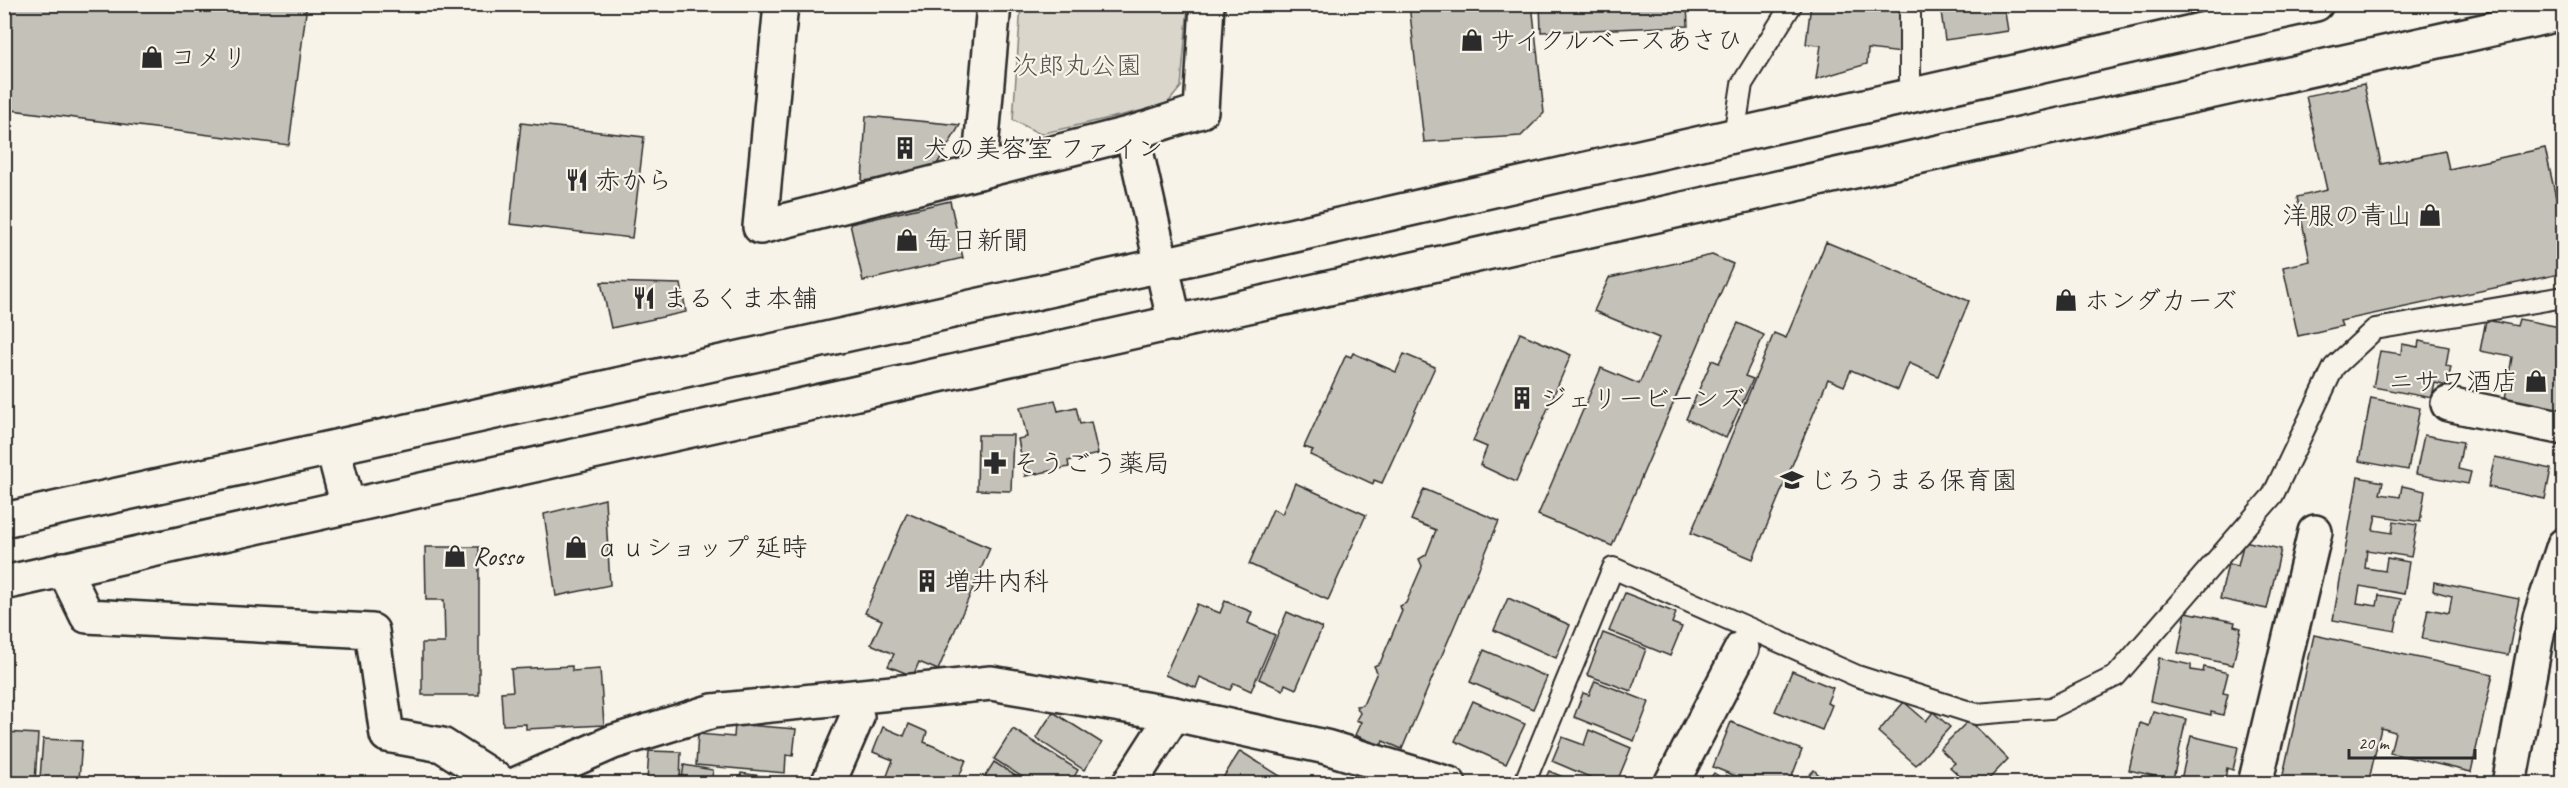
<svg xmlns="http://www.w3.org/2000/svg" width="2568" height="788" viewBox="0 0 2568 788" font-family="Caveat,'Klee One',sans-serif">
	<style>
		.green { fill: #dad6cc; stroke: #82807c; stroke-width: 1.5 }
		.building { fill: #c4c1b9; stroke: #2b2b2b; stroke-width: 1.5 }
		.lines { fill: none; stroke-linecap: round; stroke-linejoin: round }
		.service-casing { stroke: #2b2b2b; stroke-width: 24 }
		.minor-casing { stroke: #2b2b2b; stroke-width: 38 }
		.tertiary-casing { stroke: #2b2b2b; stroke-width: 38 }
		.service { stroke: #f7f3e8; stroke-width: 20 }
		.minor { stroke: #f7f3e8; stroke-width: 33 }
		.tertiary { stroke: #f7f3e8; stroke-width: 33 }
		.labels { text-anchor: middle; stroke-width: 4.5; stroke-linejoin: round; paint-order: stroke }
		.poi-label { font-size: 26px; fill: #2b2b2b; stroke: #f7f3e8; text-anchor: start }
		.park-label { font-size: 26px; fill: #575653; stroke: #f7f3e8 }
	</style>
	<rect width="100%" height="100%" fill="#f7f3e8"/>
	<filter id="ink" filterUnits="userSpaceOnUse"><feTurbulence type="fractalNoise" baseFrequency=".0167" numOctaves="2"/><feDisplacementMap in="SourceGraphic" scale="12" xChannelSelector="R" yChannelSelector="G"/><feConvolveMatrix kernelMatrix="1 2 1 2 8 2 1 2 1" color-interpolation-filters="sRGB"/></filter>
	<g filter="url(#ink)">
		<!-- green -->
		<path class="green" d="M1021 5H1188L1181 87 1166 105 1040 134 1013 120Z"/>
		<!-- building -->
		<g class="building">
			<path d="M4 4H307L289 145 4 109Z"/>
			<path d="M1409 4H1532L1544 113 1521 136 1424 142Z"/>
			<path d="M1540 4H1687L1688 26 1541 32Z"/>
			<path d="M1811 4H1912L1911 54 1868 49 1867 64 1816 79 1821 45 1806 44Z"/>
			<path d="M1940 4H2015L2004 6 2008 31 1945 40Z"/>
			<path d="M2364 84 2381 164 2445 151 2449 169 2545 148 2564 234V273L2340 321 2342 326 2298 336 2283 267 2310 261 2297 197 2327 190 2306 96Z"/>
			<path d="M866 116 960 125 933 171 862 181Z"/>
			<path d="M521 123 644 137 632 238 510 224Z"/>
			<path d="M950 201 963 258 863 281 850 224Z"/>
			<path d="M1826 242 1969 301 1938 376 1909 363 1898 390 1851 370 1844 386 1828 379 1753 559 1691 533 1774 333 1786 338Z"/>
			<path d="M1712 255 1733 264 1612 546 1538 515 1601 368 1639 384 1659 338 1594 311 1609 278Z"/>
			<path d="M601 282 681 284 686 312 611 328Z"/>
			<path d="M2562 315 2564 316V415L2504 405 2512 357 2480 351 2486 320 2517 326 2519 319 2560 327Z"/>
			<path d="M1738 323 1764 335 1745 376 1753 379 1726 438 1686 419 1712 360 1719 363Z"/>
			<path d="M1520 333 1571 355 1516 482 1480 465 1487 447 1473 441Z"/>
			<path d="M2419 341 2449 347 2446 366 2451 367 2447 386 2435 383 2432 398 2373 387 2380 351 2401 354 2402 344 2418 347Z"/>
			<path d="M1353 353 1396 372 1404 354 1435 367 1382 483 1374 480 1373 484 1310 455 1313 450 1304 447 1346 355 1351 357Z"/>
			<path d="M2371 398 2420 408 2408 470 2359 461Z"/>
			<path d="M1055 400 1058 411 1076 407 1080 424 1091 422 1098 454 1068 461 1069 467 1025 476 1018 439 1027 437 1020 407Z"/>
			<path d="M978 435H1013L1011 491 977 490Z"/>
			<path d="M2424 435 2463 442 2458 469 2471 472 2468 484 2416 474Z"/>
			<path d="M2495 457 2551 469 2545 499 2488 487Z"/>
			<path d="M2358 477 2383 482 2380 494 2400 497 2402 486 2425 491 2420 522 2376 515 2373 530 2392 533 2394 521 2417 525 2411 557 2367 550 2365 568 2385 571 2387 558 2409 562 2404 594 2360 586 2357 603 2377 606 2379 595 2401 599 2395 631 2333 620Z"/>
			<path d="M1295 483 1366 515 1328 600 1249 564 1273 509 1282 514Z"/>
			<path d="M1424 489 1499 521 1402 749 1383 741 1381 746 1355 735 1361 722 1356 720 1360 713 1356 706 1363 705 1377 672 1374 666 1380 663 1402 611 1400 606 1406 603 1422 566 1419 559 1426 555 1436 530 1411 520Z"/>
			<path d="M605 499 610 585 556 596 544 514Z"/>
			<path d="M907 513 990 548 938 670 919 662 913 676 888 666 894 654 871 644 882 620 865 613Z"/>
			<path d="M2244 541 2281 549 2267 609 2220 599 2228 564 2238 566Z"/>
			<path d="M425 547H479V695H422V643H445L444 600H426Z"/>
			<path d="M2434 582 2519 599 2508 655 2422 639 2428 609 2449 613 2452 596 2433 591Z"/>
			<path d="M1625 593 1676 613 1672 623 1682 627 1670 656 1609 631Z"/>
			<path d="M1508 598 1570 625 1556 658 1494 630Z"/>
			<path d="M1225 601 1252 612 1248 623 1275 635 1251 691 1234 683 1230 690 1200 677 1196 688 1165 675 1197 604 1220 613Z"/>
			<path d="M1287 612 1322 628 1296 689 1285 684 1283 690 1259 679Z"/>
			<path d="M2186 612 2235 622 2234 626 2241 628 2233 665 2178 653Z"/>
			<path d="M1603 633 1646 649 1631 691 1587 675Z"/>
			<path d="M2314 635 2493 674 2471 772 2390 753 2395 732 2381 728 2368 784H2281Z"/>
			<path d="M1484 650 1547 677 1533 709 1470 682Z"/>
			<path d="M2159 658 2191 665V670L2203 672 2204 667 2228 673 2223 693 2228 694 2223 715 2211 712V715L2150 701Z"/>
			<path d="M572 666V671L600 669 604 725 526 729V724L503 725 501 692 513 691 511 669Z"/>
			<path d="M1792 671 1833 688 1827 703 1832 705 1822 730 1775 711Z"/>
			<path d="M1595 681 1649 702 1634 741 1574 717 1583 693 1589 695Z"/>
			<path d="M1473 701 1525 724 1506 764 1455 741Z"/>
			<path d="M1904 702 1926 721 1933 712 1950 727 1916 765 1878 732Z"/>
			<path d="M2153 711 2186 719 2172 784 2158 782 2159 777 2129 770 2140 723 2149 726Z"/>
			<path d="M1053 712 1102 743 1084 770 1036 738Z"/>
			<path d="M1969 720 2008 759 1984 784H1968L1950 767 1955 763 1940 749Z"/>
			<path d="M1731 722 1802 750 1789 784 1783 781 1782 784H1755L1713 767Z"/>
			<path d="M735 724 796 729 793 756 786 755 785 773 696 765 698 734 734 737Z"/>
			<path d="M909 724 927 732 924 742 966 760 956 784H884L893 760 873 752 883 727 904 736Z"/>
			<path d="M1013 729 1078 770 1070 784H1033L994 759Z"/>
			<path d="M1589 730 1631 748 1616 784H1606L1552 761 1562 737 1584 745Z"/>
			<path d="M4 732 38 734 35 783 4 780Z"/>
			<path d="M2191 736 2238 747 2233 770 2227 768 2224 784H2180Z"/>
			<path d="M43 739 82 741 79 780 40 778Z"/>
			<path d="M649 751 681 752 680 783 596 784V779L647 781Z"/>
			<path d="M1240 751 1288 781 1286 784H1219Z"/>
			<path d="M994 762 1028 784H980Z"/>
			<path d="M684 765 713 770 712 779 739 783 741 773 801 782V784H681Z"/>
			<path d="M1814 770 1828 784H1801Z"/>
			<path d="M1549 771 1579 784H1543Z"/>
			<path d="M1714 773 1723 779 1726 775 1737 784H1706Z"/>
		</g>
		<g class="lines">
			<!-- service casing -->
			<g class="service-casing">
				<g id="service">
					<path d="M1910 96V4"/>
					<path d="M1734 136 1742 84 1792 4"/>
					<path d="M1524 784 1613 568 1857 676 1976 714 2051 708 2116 676 2273 495 2334 367 2375 329 2564 297"/>
				</g>
			</g>
			<!-- minor casing -->
			<g class="minor-casing">
				<g id="minor">
					<path d="M781 4 760 227 1132 133 1201 111 1207 4"/>
					<path d="M1132 133 1175 324"/>
					<path d="M979 172 994 4"/>
					<path d="M2448 404 2564 428"/>
					<path d="M333 449 348 506"/>
					<path d="M64 569 87 616 372 631 387 735 442 745 503 784"/>
					<path d="M1174 714 1326 747 1449 784"/>
					<path d="M517 784 613 742 713 711 991 683 1174 714 1129 784"/>
					<path d="M828 784 857 717"/>
					<path d="M1671 784 1742 648"/>
					<path d="M2255 784 2315 532"/>
					<path d="M2509 784 2540 618 2564 545"/>
				</g>
			</g>
			<!-- tertiary casing -->
			<g class="tertiary-casing">
				<g id="tertiary">
					<path d="M4 520 1162 265 2316 4"/>
					<path d="M4 583 2564 13"/>
				</g>
			</g>
			<!-- service -->
			<use href="#service" class="service"/>
			<!-- minor -->
			<use href="#minor" class="minor"/>
			<!-- tertiary -->
			<use href="#tertiary" class="tertiary"/>
		</g>
	</g>
	<!-- icons -->
	<defs>
		<g id="shop-bare" transform="scale(1.8)"><path d="M-5-2.5h2.3a2.7 3.5 0 0 1 5.4 0H5L5.5 6h-11ZM-1.5-2.5h3a1.5 2.3 0 0 0-3 0Z" fill="#2b2b2b" stroke="#f7f3e8" stroke-width="2.5" paint-order="stroke"/></g>
		<g id="building-bare" transform="scale(1.8)"><path d="M-4-6H4V6H1V3H-1V6H-4ZM-2.5-4.3h1.7v1.8h-1.7ZM.8-4.3h1.7v1.8H.8ZM-2.5-1h1.7V.8h-1.7ZM.8-1h1.7V.8H.8Z" fill="#2b2b2b" stroke="#f7f3e8" stroke-width="2.5" paint-order="stroke"/></g>
		<g id="restaurant-bare" transform="scale(1.8)"><path d="M-5-6h1v4h1v-4h1v4h1v-4h1v5L-1.5 .5V6h-2V.5L-5-1ZM5-6V6H3V1.5H1.5Q1.5-4 5-6Z" fill="#2b2b2b" stroke="#f7f3e8" stroke-width="2.5" paint-order="stroke"/></g>
		<g id="pharmacy-bare" transform="scale(1.8)"><path d="M-2-6h4v4h4v4h-4v4h-4v-4h-4v-4h4Z" fill="#2b2b2b" stroke="#f7f3e8" stroke-width="2.5" paint-order="stroke"/></g>
		<g id="school-bare" transform="scale(1.8)"><path d="M0-5L7-2L0 1L-7-2ZM-4 1L0 2.5L4 1V4Q0 6-4 4Z" fill="#2b2b2b" stroke="#f7f3e8" stroke-width="2.5" paint-order="stroke"/></g>
	</defs>
	<g fill-rule="evenodd">
		<use href="#shop-bare" x="1472" y="40"/>
		<use href="#shop-bare" x="152" y="57"/>
		<use href="#building-bare" x="905" y="148"/>
		<use href="#restaurant-bare" x="577" y="180"/>
		<use href="#shop-bare" x="2430" y="215"/>
		<use href="#shop-bare" x="907" y="240"/>
		<use href="#restaurant-bare" x="644" y="298"/>
		<use href="#shop-bare" x="2066" y="300"/>
		<use href="#shop-bare" x="2536" y="381"/>
		<use href="#building-bare" x="1522" y="398"/>
		<use href="#pharmacy-bare" x="995" y="463"/>
		<use href="#school-bare" x="1792" y="480"/>
		<use href="#shop-bare" x="576" y="547"/>
		<use href="#shop-bare" x="455" y="556"/>
		<use href="#building-bare" x="927" y="581"/>
	</g>
	<g class="labels">
		<!-- poi labels -->
		<g class="poi-label">
			<text x="1490" y="49">サイクルベースあさひ</text>
			<text x="170" y="66">コメリ</text>
			<text x="923" y="157">犬の美容室 ファイン</text>
			<text x="595" y="189">赤から</text>
			<text x="2412" y="224" text-anchor="end">洋服の青山</text>
			<text x="925" y="249">毎日新聞</text>
			<text x="662" y="307">まるくま本舗</text>
			<text x="2084" y="309">ホンダカーズ</text>
			<text x="2518" y="390" text-anchor="end">ニサワ酒店</text>
			<text x="1540" y="407">ジェリービーンズ</text>
			<text x="1013" y="472">そうごう薬局</text>
			<text x="1810" y="489">じろうまる保育園</text>
			<text x="594" y="556">ａｕショップ 延時</text>
			<text x="473" y="565">Rosso</text>
			<text x="945" y="590">増井内科</text>
		</g>
		<!-- park labels -->
		<g class="park-label">
			<text x="1077" y="74">次郎丸公園</text>
		</g>
	</g>
	<!-- margin -->
	<rect width="2568" height="788" fill="none" stroke="#f7f3e8" stroke-width="24"/>
	<rect x="12" y="12" width="2544" height="764" fill="none" stroke="#2b2b2b" stroke-width="2" filter="url(#ink)"/>
	<!-- scale -->
	<path d="M2349 749v9h126v-9" fill="none" stroke="#2b2b2b" stroke-width="3"/>
	<text x="2358" y="749" font-size="18" fill="#2b2b2b" stroke="#f7f3e8" stroke-width="4.5" paint-order="stroke">20 m</text>
</svg>
